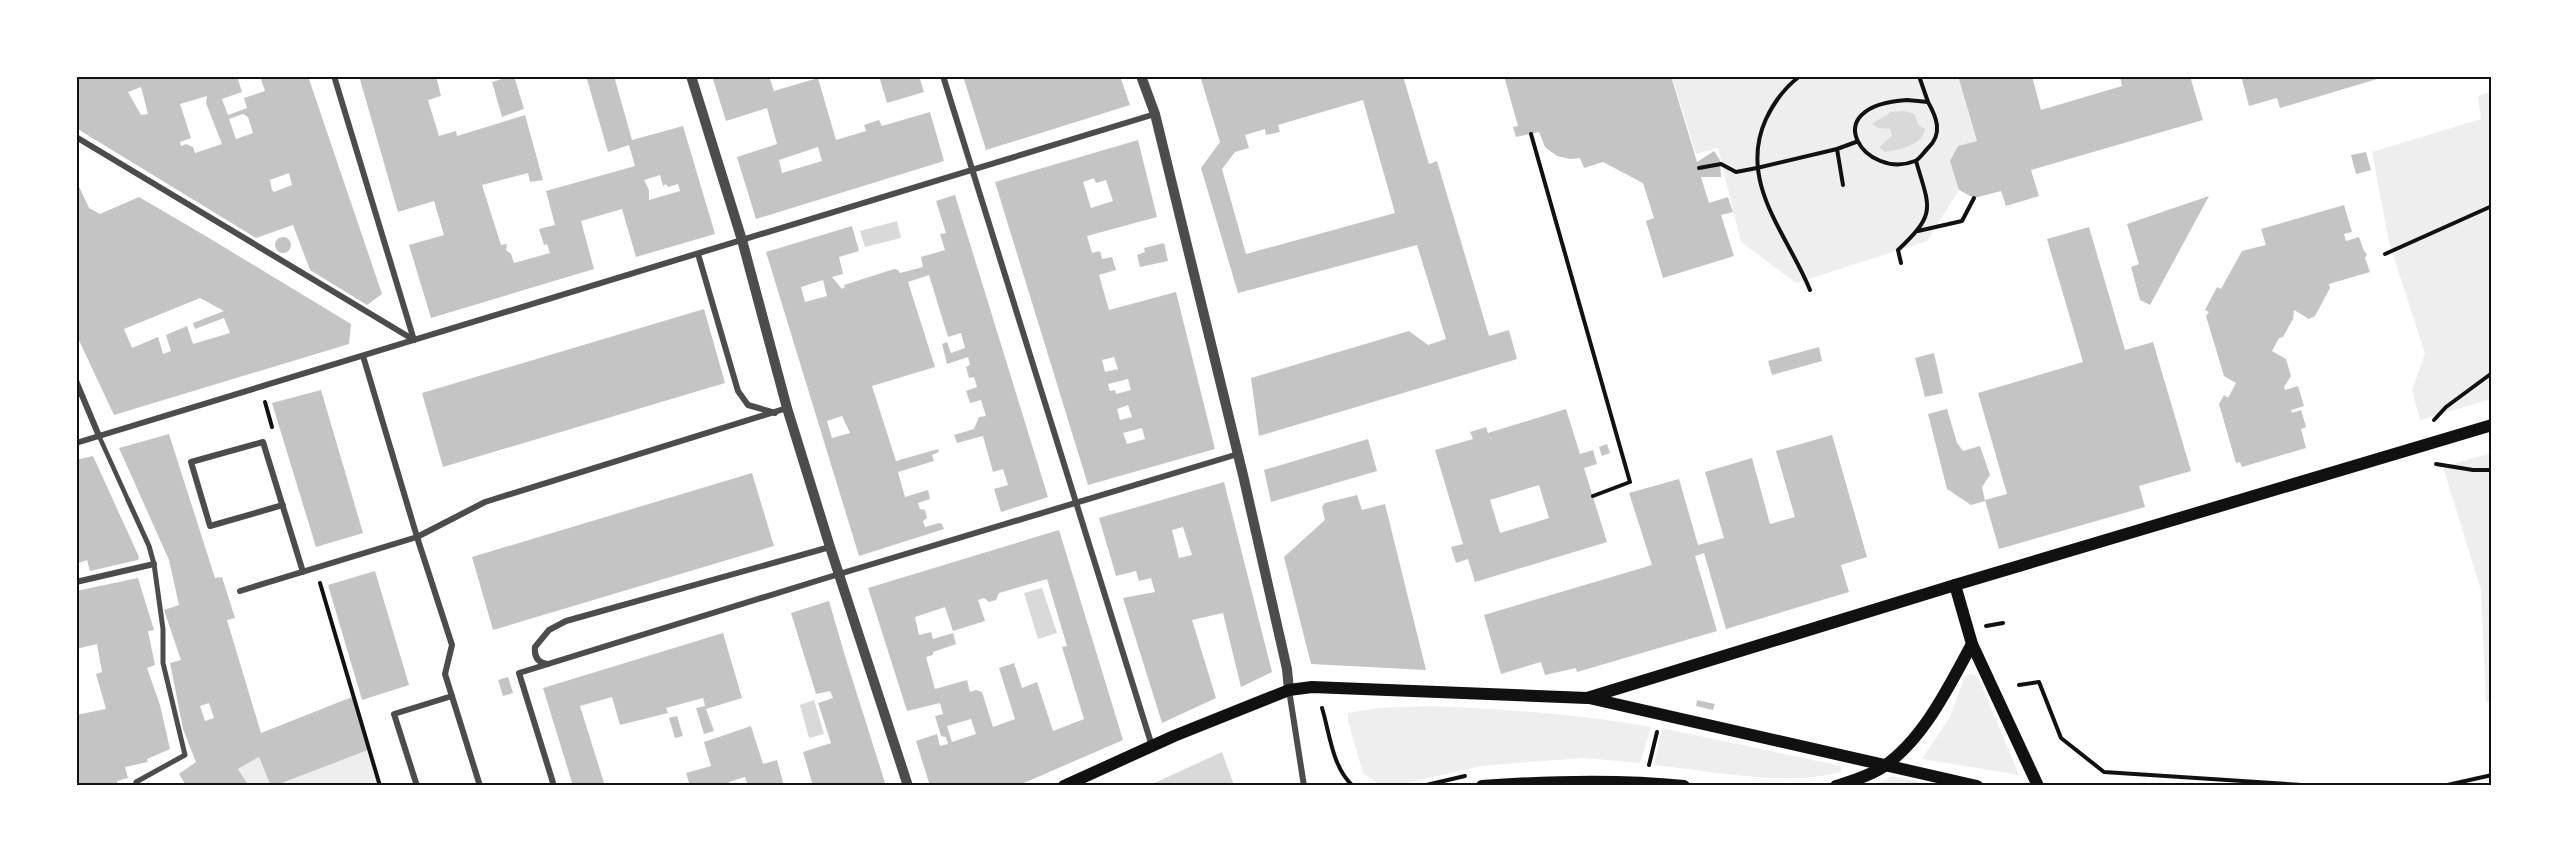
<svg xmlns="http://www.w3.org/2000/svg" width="2568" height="862" viewBox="0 0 2568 862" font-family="'Varela Round',sans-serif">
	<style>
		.green { fill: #eee }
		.water { fill: #d9d9d9 }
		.building { fill: #c4c4c4; fill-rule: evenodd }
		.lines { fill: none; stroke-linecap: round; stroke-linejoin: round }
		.path { stroke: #111; stroke-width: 4 }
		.service { stroke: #4c4c4c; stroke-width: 4.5 }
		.pedestrian { stroke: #4c4c4c; stroke-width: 5 }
		.minor { stroke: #4c4c4c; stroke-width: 6 }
		.tertiary { stroke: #4c4c4c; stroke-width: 10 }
		.secondary { stroke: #111; stroke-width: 12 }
		.neatline { fill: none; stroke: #111; stroke-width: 2 }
	</style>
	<rect width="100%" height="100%" fill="#fff"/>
	<!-- green -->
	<g class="green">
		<path d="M1672 77H1958L1977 141 1958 146 1951 161 1959 190 1927 241 1796 283 1741 242 1718 148 1696 154Z"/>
		<path d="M2491 92V399L2420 420 2412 390 2425 354 2389 242 2372 152 2481 119 2478 96Z"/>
		<path d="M2491 453 2492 701 2486 702 2481 590 2443 467Z"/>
		<path d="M1970 674 1978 677 2019 775 1922 759 1950 717 1965 676Z"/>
		<path d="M1430 706C1504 709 1578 714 1651 727L1640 763 1584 758 1530 762 1481 766 1398 785H1388L1377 783 1363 773 1348 721V713L1379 708Z"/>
		<path d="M1662 728 1841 766V772C1783 787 1714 771 1654 765Z"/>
		<path d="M368 750 380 786H274Z"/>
		<path d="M259 757 271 785H249L238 769Z"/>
		<path d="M1892 776 1933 785H1876Z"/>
	</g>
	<!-- water -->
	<g class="water">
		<path d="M1904 111 1915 114 1918 125 1925 129C1923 145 1899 150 1885 152L1879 147 1892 136 1890 129 1879 128 1872 124 1891 112Z"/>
		<path d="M897 221 901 238 865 247 860 231Z"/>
		<path d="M1042 588 1057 633 1038 639 1024 593Z"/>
		<path d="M814 700 824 734 809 738 800 705Z"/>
		<path d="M1222 752 1234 785H1150Z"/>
	</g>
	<!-- building -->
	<g class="building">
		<path d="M76 76H237L242 92 222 99 228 115 247 108 244 98 265 91 260 76H308L382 294 367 305 310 270 293 225 256 238 76 128ZM141 87 148 114 141 115 128 92ZM207 96 206 103 222 144 195 153 193 147 186 144 181 146 180 142 191 138 180 104ZM243 114 248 117 253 133 236 139 229 119ZM289 173 292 185 274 192 272 190 270 180Z"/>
		<path d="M359 76H436L441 96 428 100 439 136 456 131 457 136 525 115 543 180 530 182 528 173 482 185 501 245 507 244 506 250 511 254 514 263 550 253 547 244 544 245 539 229 555 225 546 191 635 166 629 145 608 152 586 76H614L632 140 683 126 715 234 636 257 622 209 581 221 594 269 431 318 409 245 444 235 434 201 398 212ZM660 175 663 186 666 184 668 187 678 184 680 191 649 200V190L644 180Z"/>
		<path d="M512 76H514L524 109 502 117 492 82Z"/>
		<path d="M712 76H769L774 91 818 78 836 140 866 131 864 125 879 120 882 126 930 112 944 161 756 219 737 157 777 144 767 108 726 121ZM818 147 822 161 782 173 779 160Z"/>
		<path d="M879 76H919L924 92 887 103Z"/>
		<path d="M963 76H1120L1130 105 986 150Z"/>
		<path d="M1200 76H1403L1429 164 1437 161 1489 336 1509 330 1517 359 1259 436 1251 378 1409 331 1428 345 1446 339 1417 245 1238 293 1201 168 1220 142ZM1363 100 1395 213 1246 254 1222 169 1235 152 1249 148 1245 135 1265 129 1266 135 1280 132 1278 125Z"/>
		<path d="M1504 76H1671L1697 162 1714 151 1720 160 1721 177H1701L1709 203 1728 197 1733 212 1721 215 1734 256 1663 278 1646 221 1654 218 1643 183 1603 162 1584 168 1580 158 1570 159 1557 156 1545 147 1539 132 1516 137 1513 127 1518 126Z"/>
		<path d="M1958 76H2032L2041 110 2122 86 2120 76H2190L2203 120 2031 170 2039 196 2006 206 2001 191 1974 198 1959 190 1950 161 1958 146 1977 141Z"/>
		<path d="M2241 76H2383L2384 77 2280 108 2277 98 2249 106Z"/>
		<path d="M1138 140 1157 217 1087 236 1092 253 1100 251 1102 259 1112 257 1116 270 1099 275 1109 310 1176 292 1215 449 1088 485 995 182ZM1094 178 1096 183 1106 180 1113 201 1091 208 1083 182ZM1114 357 1118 369 1105 372 1102 360ZM1128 379 1131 390 1116 394 1115 390 1110 391 1108 384ZM1128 405 1132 417 1120 420 1117 409ZM1142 428 1145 439 1127 444 1123 433Z"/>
		<path d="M2366 152 2371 170 2356 174 2351 155Z"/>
		<path d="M76 180 89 208 100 214 139 197 204 235 351 324 349 344 114 415 76 334ZM200 298 224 311 193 323 195 329 224 318 230 333 193 344 187 326 166 335 171 351 163 354 158 337 132 348 124 329Z"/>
		<path d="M955 195 1048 497 1001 512 994 489 1008 485 1003 469 993 472 983 436 957 443 954 435 974 429 979 417 986 416 981 400 970 403 966 391 977 387 974 377 969 378 966 367 970 365 968 357 947 364 942 344 947 342 951 353 965 348 961 333 948 337 929 275 908 282 935 367 872 386 896 461 938 449 939 452 932 455 934 461 898 472 905 497 928 490 930 499 918 503 920 509 925 510 927 518 923 521 925 527 939 523 942 524 944 529 859 556 766 252 852 226 859 251 839 257 843 274 832 277 842 289 845 287 844 285 894 269 898 270 900 273 923 267 921 257 945 250 940 234 946 233 936 201ZM823 280 827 296 805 302 801 287ZM842 416 850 433 832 438 827 421Z"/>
		<path d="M2209 196 2150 305 2140 300 2131 267 2139 264 2127 224Z"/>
		<path d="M2344 205 2352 232 2344 234 2346 241 2359 237 2364 251 2367 254 2365 258 2370 272 2329 284 2330 288 2315 316 2309 319 2294 310 2293 319 2283 337 2279 338 2272 351 2286 359 2291 376 2284 387 2285 390 2298 386 2304 406 2291 410 2292 413 2301 410 2306 427 2301 429 2306 448 2242 467 2240 462 2236 463 2219 404 2224 395 2228 398 2236 383 2224 376 2206 316 2209 312 2205 310 2217 287 2221 289 2242 251 2266 245 2261 229Z"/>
		<path d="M2089 227 2125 350 2153 342 2191 471 2139 486 2145 507 1999 549 1985 500 2007 494 1978 393 2083 362 2047 239Z"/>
		<circle cx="283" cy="245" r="8"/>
		<path d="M1164 243 1168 261 1140 267 1137 255 1145 252 1144 248Z"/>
		<path d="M704 309 725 383 443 467 422 393Z"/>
		<path d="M1819 347 1822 361 1772 375 1768 361Z"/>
		<path d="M1934 353 1943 393 1925 397 1915 358Z"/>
		<path d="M321 390 363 533 316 547 272 403Z"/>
		<path d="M1566 409 1580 454 1593 450 1597 464 1584 468 1607 542 1475 582 1468 559 1456 563 1451 547 1463 544 1435 450 1473 439 1470 432 1486 427 1488 433ZM1539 485 1549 518 1500 533 1490 500Z"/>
		<path d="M1947 409 1957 443 1963 451 1980 446 1990 475 1982 487 1985 501 1971 505 1947 489 1928 414Z"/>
		<path d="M169 434 215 578 222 577 235 618 227 620 261 733 352 697 368 750 274 786H271L259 757 238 769 249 786H186L179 774 196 762 183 729 170 663 181 660 164 610 179 605 169 560 119 448ZM209 703 214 718 205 721 200 706Z"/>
		<path d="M1832 435 1867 557 1841 565 1849 592 1726 629 1704 553 1695 556 1717 631 1577 672 1576 668 1545 675 1541 662 1501 674 1484 615 1652 565 1629 493 1679 479 1698 545 1724 538 1705 472 1752 458 1770 524 1795 517 1776 451Z"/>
		<path d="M1368 439 1377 471 1271 502 1264 470Z"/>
		<path d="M1607 444 1610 453 1602 456 1599 447Z"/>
		<path d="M93 456 139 557 138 560 90 571 87 560 76 564V460Z"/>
		<path d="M752 473 774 546 493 630 472 557Z"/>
		<path d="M1224 482 1272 672 1241 687 1223 613 1192 620 1216 698 1162 723 1123 598 1155 592 1151 578 1139 581 1136 571 1116 576 1099 518ZM1183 527 1192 555 1179 558 1172 530Z"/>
		<path d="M1357 495 1362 510 1385 504 1426 670 1311 664 1284 557 1325 520 1322 507 1325 503Z"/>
		<path d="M1059 530 1123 740 1017 786H930L916 741 937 734 940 746 948 744 946 737 941 736 935 716 943 714 940 703 907 711 868 588ZM1047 579 1067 646 1062 647 1084 719 1053 731 1037 682 1022 688 1014 663 999 668 1015 719 993 727 982 692 976 690 970 692 967 680 935 689 926 657 933 655V652L956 644 953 633 933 639 931 632 919 635 915 617 945 607 953 631 985 621 978 600 984 598 989 602 996 600 999 593ZM971 719 976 734 952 742 947 726Z"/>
		<path d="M375 571 409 685 362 700 328 585Z"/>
		<path d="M138 578 154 630 148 631 155 665 147 668 160 705 170 749 147 759 148 762 125 767 128 778 117 781 118 786H80L76 777V715L106 709 96 674 102 672 97 644 76 649V591Z"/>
		<path d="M829 601 845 656 886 786H813L803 752 831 743 818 703 833 698 830 691 816 694 791 613Z"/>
		<path d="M723 633 742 698 706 709 714 731 704 734 696 708 705 706 703 698 666 708 668 713 620 725 612 697 580 706 605 786H573L543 688Z"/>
		<path d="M508 677 513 693 503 696 498 680Z"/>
		<path d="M1697 700 1715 704 1713 710 1696 706Z"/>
		<path d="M677 716 683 736 675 738 669 718Z"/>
		<path d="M751 726 763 764 777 760 784 786H748L745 777 729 782 730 786H690L686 773 711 766 704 742Z"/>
	</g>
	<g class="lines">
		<!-- path -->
		<g class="path">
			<path d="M1800 76C1784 88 1774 102 1766 119 1737 182 1788 235 1810 290"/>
			<path d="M1919 76 1928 102"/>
			<path d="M1907 100 1928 102C1937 118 1943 134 1928 148 1924 152 1920 159 1915 161 1866 181 1813 106 1907 100Z"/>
			<path d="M1531 134 1630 482 1593 496"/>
			<path d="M1837 149 1843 185"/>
			<path d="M1699 168 1721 164 1736 172 1757 168 1837 149 1856 142"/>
			<path d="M1918 231 1962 221 1974 198"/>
			<path d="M2385 254 2492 206"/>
			<path d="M1901 263 1898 250C1937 213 1930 209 1916 161"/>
			<path d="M265 402 272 427"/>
			<path d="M2434 420 2446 407 2492 373"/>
			<path d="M2436 464 2473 470H2492"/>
			<path d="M320 583 380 786"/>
			<path d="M1986 626 2003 623"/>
			<path d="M2019 685 2039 682 2061 738 2104 772 2318 786"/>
			<path d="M1322 708C1330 734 1332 767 1353 786"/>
			<path d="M1649 765 1657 732"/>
			<path d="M1422 786 1465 776"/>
			<path d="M2443 786 2492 775"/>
		</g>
		<!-- service -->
		<path class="service" d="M99 436 128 500"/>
		<!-- pedestrian -->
		<path class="pedestrian" d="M128 500 149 546 154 564 163 629V663L185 755 136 782"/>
		<!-- minor -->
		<g class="minor">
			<path d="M334 76 414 340"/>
			<path d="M943 76 1152 746"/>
			<path d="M76 137 414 340"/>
			<path d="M698 254 738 391 748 405 775 413"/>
			<path d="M363 356 417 537 452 645 445 674 480 786"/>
			<path d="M76 381 99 436"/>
			<path d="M76 443 1155 114"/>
			<path d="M283 505 210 526 191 462 263 442 303 572"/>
			<path d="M76 582 154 564"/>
			<path d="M240 591 417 537 485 502 787 408"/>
			<path d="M548 664C538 663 534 657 535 647L549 630 566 621 830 547"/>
			<path d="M1289 690 1304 786"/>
			<path d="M417 786 394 714 452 696"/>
			<path d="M554 786 519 673 826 578 1238 454"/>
		</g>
		<!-- tertiary -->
		<g class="tertiary">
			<path d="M691 76 742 240 787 408 830 547 908 786"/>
			<path d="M1141 76 1155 114 1243 475 1287 669 1289 690"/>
		</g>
		<!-- secondary -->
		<g class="secondary">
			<path d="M1955 585 1972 644 2038 786"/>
			<path d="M1589 698 1977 786"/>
			<path d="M1064 786 1174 736 1289 690 1312 687 1587 698 1955 585 2492 425"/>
			<path d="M1482 786C1550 781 1617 779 1684 786"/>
			<path d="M1836 786C1852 781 1869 776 1883 767 1924 739 1949 686 1972 644"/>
		</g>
	</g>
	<!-- border -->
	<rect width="2568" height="862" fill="none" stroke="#ffffff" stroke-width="156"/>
	<rect x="78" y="78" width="2412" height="706" class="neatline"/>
</svg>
